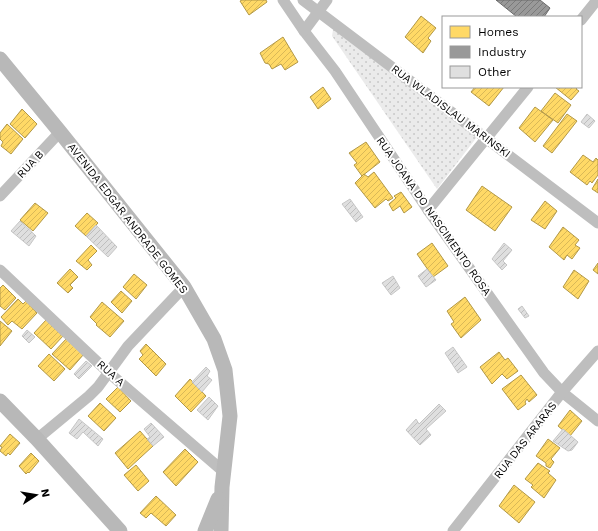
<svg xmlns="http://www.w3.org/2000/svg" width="598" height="531" viewBox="0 0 598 531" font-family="'Work Sans',sans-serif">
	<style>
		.green { fill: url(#green-dots) }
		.homes { fill: url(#homes-hatch); stroke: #b29847 }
		.industry { fill: url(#industry-hatch); stroke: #6b6b6b }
		.building { fill: url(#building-hatch); stroke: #c6c6c6 }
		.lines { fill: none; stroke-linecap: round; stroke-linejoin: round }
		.street { stroke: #bebebe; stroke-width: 11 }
		.secondary { stroke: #b8b8b8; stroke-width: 15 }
		.labels { text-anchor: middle; stroke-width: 4; stroke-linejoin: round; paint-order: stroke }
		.street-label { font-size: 11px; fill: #000; stroke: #fff }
	</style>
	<defs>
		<pattern id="green-dots" width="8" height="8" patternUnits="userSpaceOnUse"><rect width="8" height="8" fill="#ebebeb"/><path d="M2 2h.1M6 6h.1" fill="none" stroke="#c8c8c8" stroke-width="1.8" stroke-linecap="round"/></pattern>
		<pattern id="homes-hatch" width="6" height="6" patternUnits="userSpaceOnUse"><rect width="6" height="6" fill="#ffd966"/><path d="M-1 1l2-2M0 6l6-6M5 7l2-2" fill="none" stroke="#d9b857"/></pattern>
		<pattern id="industry-hatch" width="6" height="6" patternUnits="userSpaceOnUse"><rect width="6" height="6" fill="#999"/><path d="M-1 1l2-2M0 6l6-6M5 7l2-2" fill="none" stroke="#7a7a7a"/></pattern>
		<pattern id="building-hatch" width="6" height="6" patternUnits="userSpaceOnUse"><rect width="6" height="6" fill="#dfdfdf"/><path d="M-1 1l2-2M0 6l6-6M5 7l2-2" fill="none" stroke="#bebebe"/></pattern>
	</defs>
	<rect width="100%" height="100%" fill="#fff"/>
	<!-- green -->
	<path class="green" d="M337 29 477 137 437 189 332 36 333 30Z"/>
	<!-- homes -->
	<g class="homes">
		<path d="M242 0H266L267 2 249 15 240 1Z"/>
		<path d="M421 16 436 28 428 38 431 41 423 53 405 37Z"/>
		<path d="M283 37 298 62 285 70 281 64 272 69 269 64 265 63 260 53Z"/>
		<path d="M323 87 331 99 318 109 310 97Z"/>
		<path d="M475 87H504L489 106 471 92Z"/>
		<path d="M555 87H578L576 89 579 91 571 100Z"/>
		<path d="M555 93 571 105 558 123 541 111Z"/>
		<path d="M535 107 553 120 535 142 519 128Z"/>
		<path d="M22 109 37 124 25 138 10 124Z"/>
		<path d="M567 114 577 121 552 153 543 146Z"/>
		<path d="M7 124 23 139 11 154 1 146 3 142 0 139V133Z"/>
		<path d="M366 142 380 162 362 176 354 165 357 163 349 153Z"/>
		<path d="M583 155 593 162 596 158 598 160V175L592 183 590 181 587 185 570 172Z"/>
		<path d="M374 172 393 198 388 201 386 199 375 208 355 183 364 174 368 177Z"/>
		<path d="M598 179V193L592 189Z"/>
		<path d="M482 186 512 207 495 231 466 210Z"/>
		<path d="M401 192 412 207 404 213 400 206 393 211 389 204 396 198 394 196Z"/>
		<path d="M545 201 557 211 545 229 531 220Z"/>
		<path d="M35 203 48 213 33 231 20 220Z"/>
		<path d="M87 213 98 223 86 236 75 226Z"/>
		<path d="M563 227 579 240 575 245 580 248 572 259 567 255 564 260 549 247Z"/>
		<path d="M432 243 448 266 433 277 417 254Z"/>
		<path d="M91 245 97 251 88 260 92 265 87 270 76 261Z"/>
		<path d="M598 263V274L593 270Z"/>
		<path d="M70 269 78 277 70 285 73 288 68 293 57 283Z"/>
		<path d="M574 270 589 281 578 299 563 287Z"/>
		<path d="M134 274 147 285 136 299 123 287Z"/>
		<path d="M3 285 16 298 5 310 0 306V288Z"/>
		<path d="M121 291 132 301 122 313 111 302Z"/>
		<path d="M465 297 481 320 461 338 451 324 454 322 447 311Z"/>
		<path d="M18 299 23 304 26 301 37 313 22 329 12 321 8 325 1 317Z"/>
		<path d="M102 302 124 321 110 337 96 325 97 324 90 317Z"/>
		<path d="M46 320 63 336 51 349 34 333Z"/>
		<path d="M0 321 12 331 0 346Z"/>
		<path d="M67 338 84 354 70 370 52 354Z"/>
		<path d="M146 344 166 364 156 376 139 359 143 355 140 351Z"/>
		<path d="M499 352 505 360 508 358 518 371 507 379 502 374 492 384 480 367Z"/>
		<path d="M49 354 65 369 54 381 38 366Z"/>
		<path d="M521 375 537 395 529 402 527 399 525 402 526 404 518 410 502 389Z"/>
		<path d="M190 379 206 396 191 412 175 396Z"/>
		<path d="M118 387 131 401 120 412 106 399Z"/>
		<path d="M100 403 116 418 104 431 88 416Z"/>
		<path d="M570 410 582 421 570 436 558 426Z"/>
		<path d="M140 431 153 446 128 469 115 453Z"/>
		<path d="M10 434 20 443 10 455 8 453 6 456 0 451 2 447 0 446Z"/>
		<path d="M548 439 560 448 551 459 554 462 550 468 546 466V463L536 456Z"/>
		<path d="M185 449 198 462 176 486 163 472Z"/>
		<path d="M31 453 39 461 29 473 28 472 26 474 19 466Z"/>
		<path d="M538 463 550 471 548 473 556 480 544 498 531 487 533 485 525 479Z"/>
		<path d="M136 465 149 481 138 491 124 475Z"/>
		<path d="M514 485 535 502 519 523 499 506Z"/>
		<path d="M156 496 176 515 166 526 151 513 146 518 140 513Z"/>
	</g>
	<!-- industry -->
	<path class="industry" d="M496 0H540L550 8 544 17H517Z"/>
	<!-- building -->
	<g class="building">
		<path d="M587 114 595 121 589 128 581 122Z"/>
		<path d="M350 199 363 217 356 222 342 204Z"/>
		<path d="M20 221 36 236 29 246 11 231Z"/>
		<path d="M96 225 117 247 108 257 86 236Z"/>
		<path d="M504 243 512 250 503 261 507 265 502 270 492 259Z"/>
		<path d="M427 269 436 280 426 287 418 276Z"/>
		<path d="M393 276 400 288 391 295 382 283Z"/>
		<path d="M522 306 529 316 525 318 518 309Z"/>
		<path d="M27 330 35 337 29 343 22 336Z"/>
		<path d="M453 347 467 367 458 373 445 353Z"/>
		<path d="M86 361 92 366 79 379 74 374Z"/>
		<path d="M206 367 210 371 207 376 212 380 202 392 192 382Z"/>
		<path d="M209 397 218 406 208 420 197 410Z"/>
		<path d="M439 404 446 411 426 429 431 435 420 445 406 430 416 419 419 424Z"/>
		<path d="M79 419 103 439 98 446 83 432 77 439 69 433Z"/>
		<path d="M151 423 164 437 153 446 147 439 150 437 144 429Z"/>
		<path d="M563 429 578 442 572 450 568 451 553 441Z"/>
	</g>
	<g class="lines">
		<!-- street -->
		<g class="street">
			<path d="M283 0 304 31 335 71 428 210 544 373 562 392 598 421"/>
			<path d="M303 0 598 223"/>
			<path d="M581 20 597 0"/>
			<path d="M304 31 327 0"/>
			<path d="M0 196 60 132"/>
			<path d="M428 210 528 87"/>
			<path d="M0 270 108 372 224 472"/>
			<path d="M37 439 89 396 98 387 128 346 184 287"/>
			<path d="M453 531 562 392 598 351"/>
		</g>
		<!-- secondary -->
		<g class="secondary">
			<path d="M0 59 60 132 184 287 214 339 225 370 230 416 222 487 221 531"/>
			<path d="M0 401 37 439 120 531"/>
			<path d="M205 531 218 499"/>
		</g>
	</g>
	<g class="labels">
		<!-- street labels -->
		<g class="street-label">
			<text transform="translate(451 111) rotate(37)" y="4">RUA WLADISLAU MARINSKI</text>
			<text transform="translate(30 164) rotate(-47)" y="4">RUA B</text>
			<text transform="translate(434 216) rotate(55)" y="4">RUA JOANA DO NASCIMENTO ROSA</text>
			<text transform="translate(128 218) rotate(52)" y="4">AVENIDA EDGAR ANDRADE GOMES</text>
			<text transform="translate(111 373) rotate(42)" y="4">RUA A</text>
			<text transform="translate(525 440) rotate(-52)" y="4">RUA DAS ARARAS</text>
		</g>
	</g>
	<!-- legend -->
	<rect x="442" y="16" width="140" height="72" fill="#ffffff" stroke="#999999"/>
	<rect x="450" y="26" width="20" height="12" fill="#ffd966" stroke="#999999"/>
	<text x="478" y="36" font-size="12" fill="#000000">Homes</text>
	<rect x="450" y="46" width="20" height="12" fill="#999999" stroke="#999999"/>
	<text x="478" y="56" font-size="12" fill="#000000">Industry</text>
	<rect x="450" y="66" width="20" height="12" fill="#dfdfdf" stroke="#999999"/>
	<text x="478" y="76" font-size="12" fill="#000000">Other</text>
	<!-- north arrow -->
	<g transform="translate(36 495) rotate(78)" stroke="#ffffff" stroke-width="3" paint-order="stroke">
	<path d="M0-3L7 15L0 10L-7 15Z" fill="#000000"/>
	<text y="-6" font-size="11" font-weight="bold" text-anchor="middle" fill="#000000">N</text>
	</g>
</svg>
